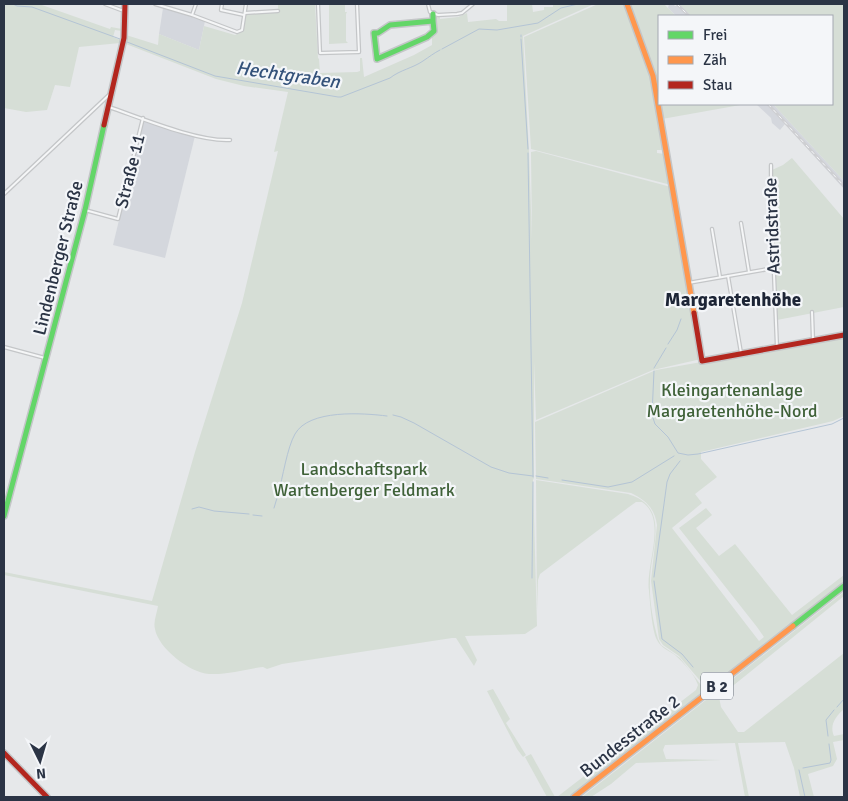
<svg xmlns="http://www.w3.org/2000/svg" width="848" height="801" viewBox="0 0 848 801" font-family="Signika,sans-serif">
	<style>
		.built { fill: #d4d7dd }
		.green { fill: #d6ded6 }
		.lines { fill: none; stroke-linecap: round; stroke-linejoin: round }
		.stream { stroke: #b4c4d5; stroke-width: 1 }
		.street-casing { stroke: #c4c6c8; stroke-width: 4.5 }
		.fast-casing { stroke: #c4c6c8; stroke-width: 8 }
		.slow-casing { stroke: #c4c6c8; stroke-width: 8 }
		.jam-casing { stroke: #c4c6c8; stroke-width: 8 }
		.street { stroke: #f5f6f7; stroke-width: 2 }
		.fast { stroke: #63d668; stroke-width: 5 }
		.slow { stroke: #ff974d; stroke-width: 5 }
		.jam { stroke: #b3261e; stroke-width: 5 }
		.rail-casing { stroke: #cecfd2; stroke-width: 3 }
		.rail { stroke: #f4f6f9; stroke-width: 1; stroke-dasharray: 4; stroke-linecap: butt }
		.labels { text-anchor: middle; stroke-width: 4.5; stroke-linejoin: round; paint-order: stroke }
		.shield { fill: #f4f6f9; stroke: #676e7b; stroke-width: 1 }
		.shield-label { font-size: 16px; font-weight: bold; fill: #2b3445 }
		.street-label { font-size: 18px; fill: #2b3445; stroke: #f4f6f9 }
		.park-label { font-size: 18px; fill: #3f6138; stroke: #f4f6f9 }
		.water-label { font-size: 19px; font-style: italic; fill: #34527a; stroke: #f4f6f9 }
		.neighbourhood-label { font-size: 19px; font-weight: bold; fill: #1d2536; stroke: #f4f6f9 }
	</style>
	<rect width="100%" height="100%" fill="#e6e8ea"/>
	<!-- built -->
	<g class="built">
		<path d="M669 4H673L675 6H681L691 16H676L668 8Z"/>
		<path d="M163 8 205 21 199 50 159 34Z"/>
		<path d="M756 104H773L844 181V189L785 124 780 130 772 123 771 118Z"/>
		<path d="M143 120 195 136 165 258 113 245Z"/>
	</g>
	<!-- green -->
	<g class="green">
		<path d="M4 4H39L110 29 111 27 122 29V31L115 30 113 37 121 40 120 43 79 47 70 87 55 85 47 110 26 112 4 108Z"/>
		<path d="M278 4H315L318 58 319 59 320 73 357 72 360 71V58H362L364 77 414 55 432 45V35L435 32 436 16 440 17V19L458 17 467 13 468 22 496 19 499 21H507V4H532L533 12 544 10V7H553V4H594L523 36 529 152 532 240 531 152 536 151 671 187 701 359 653 370 536 420 534 361V478L533 480 537 626 525 634 465 636 477 660 474 666 456 638H452L282 664 267 669 263 667C246 669 227 675 209 674 190 673 158 648 155 629 153 622 157 613 158 606L4 575V572L152 601 195 452 242 303 278 151 274 152 288 92 244 86 216 79 126 44V35L158 45 159 34 199 50 204 26 235 35 243 31 245 15H248L247 13 278 11Z"/>
		<path d="M329 4H345V12H347L346 14V41L348 43 329 44Z"/>
		<path d="M598 4H625L648 61 652 79 664 148 663 150H657V153L665 154 671 185 531 149 524 37Z"/>
		<path d="M629 4H664L676 16H659V98L656 74Z"/>
		<path d="M679 4H844V181L773 104H832V16H691Z"/>
		<path d="M660 104H746L662 119Z"/>
		<path d="M792 158 844 219V307L777 320 772 170 783 165Z"/>
		<path d="M844 337V416L833 421 701 452V459L717 477 695 494 702 503 672 528 759 641 764 637 757 627 679 528 706 508 712 515 696 528 719 556 735 544 792 615 844 575V582L708 689 705 687 704 688 705 691 569 797H557L696 690 698 685C695 675 683 662 675 655 668 650 661 648 657 640 652 631 650 602 649 591 645 566 668 519 642 502H636L629 507 540 574 538 580 537 611 536 480 628 494C672 507 650 549 650 581 649 599 653 622 658 639L661 645 680 658 701 685 703 684 679 656 663 645 659 639 651 581 657 525C655 509 646 500 631 493L536 479 535 422 656 370Z"/>
		<path d="M844 592V596L719 697 721 707 738 732H744L844 653V709C836 716 829 725 834 736L844 734V740L833 742 837 759 833 766 808 774 814 797H800L794 768 785 742 738 743 749 797H745L735 743 665 745 663 750 666 759 722 760 636 763 611 784 591 797H582Z"/>
		<path d="M493 689 510 719 506 723 526 755 523 757 517 749 487 691Z"/>
		<path d="M531 754 555 797H547L525 757Z"/>
	</g>
	<g class="lines">
		<!-- stream -->
		<g class="stream">
			<path d="M13 4 17 6 32 7 120 39"/>
			<path d="M521 35V37"/>
			<path d="M521 39 528 149"/>
			<path d="M127 42 215 76 338 97H341L390 78C400 70 413 68 423 61 429 57 434 53 440 50"/>
			<path d="M442 49 479 29 497 30 538 23 561 8 578 4"/>
			<path d="M528 153 533 477"/>
			<path d="M668 344 677 330 681 319"/>
			<path d="M654 368 666 348"/>
			<path d="M654 371 652 415 655 424 668 437 678 453 688 455 698 454 832 424 844 418"/>
			<path d="M393 415 401 417 414 423 491 467 509 473 533 476"/>
			<path d="M536 476 548 478"/>
			<path d="M562 480 608 487 632 482 674 456"/>
			<path d="M278 494C283 477 287 448 295 434 309 409 363 413 387 416"/>
			<path d="M274 508 277 498"/>
			<path d="M192 509 199 507 214 511 249 514"/>
			<path d="M253 515 262 516"/>
			<path d="M654 577 667 482 670 474 680 461"/>
			<path d="M532 578 533 482"/>
			<path d="M654 581 662 639 682 654 693 667"/>
			<path d="M837 707 844 699"/>
			<path d="M828 736 826 720 834 710"/>
			<path d="M803 768 830 763 831 760 829 744"/>
			<path d="M799 770 805 797"/>
		</g>
		<!-- street casing -->
		<g class="street-casing">
			<g id="street">
				<path d="M105 4 121 10"/>
				<path d="M155 4 192 15 237 32 242 30 246 4"/>
				<path d="M222 4 221 10 244 15"/>
				<path d="M318 4 320 53 359 52 357 4"/>
				<path d="M428 4 430 12 438 15 457 14 462 13 473 4"/>
				<path d="M245 13 278 11"/>
				<path d="M192 15 196 4"/>
				<path d="M109 107C141 118 198 142 230 140"/>
				<path d="M771 165V201L777 347"/>
				<path d="M4 194 110 94 111 95"/>
				<path d="M85 210 118 219 143 118"/>
				<path d="M741 223 749 272"/>
				<path d="M712 229 720 277"/>
				<path d="M728 276 741 353"/>
				<path d="M688 283 774 268"/>
				<path d="M812 312 813 340"/>
				<path d="M4 347 45 358"/>
			</g>
		</g>
		<!-- fast casing -->
		<g class="fast-casing">
			<g id="fast">
				<path d="M433 14V21L390 25 378 33H374L377 59 427 37 434 31 433 21"/>
				<path d="M4 516 85 210 104 125"/>
				<path d="M793 626 844 586"/>
			</g>
		</g>
		<!-- slow casing -->
		<g class="slow-casing">
			<g id="slow">
				<path d="M627 4 653 76 694 313"/>
				<path d="M574 797 793 626"/>
			</g>
		</g>
		<!-- jam casing -->
		<g class="jam-casing">
			<g id="jam">
				<path d="M104 125 124 38 125 4"/>
				<path d="M694 313 702 361 844 335"/>
				<path d="M4 753 47 797"/>
			</g>
		</g>
		<!-- street -->
		<use href="#street" class="street"/>
		<!-- fast -->
		<use href="#fast" class="fast"/>
		<!-- slow -->
		<use href="#slow" class="slow"/>
		<!-- jam -->
		<use href="#jam" class="jam"/>
		<!-- rail casing -->
		<g class="rail-casing">
			<g id="rail">
				<path d="M677 4 689 16"/>
				<path d="M768 104 844 186"/>
			</g>
		</g>
		<!-- rail -->
		<use href="#rail" class="rail"/>
	</g>
	<g class="labels">
		<!-- shield labels -->
		<rect class="shield" x="701" y="672.5" width="32" height="27" rx="4"/>
		<g class="shield-label">
			<text x="717" y="692">B 2</text>
		</g>
		<!-- street labels -->
		<g class="street-label">
			<text transform="translate(130 171) rotate(-76)" y="6">Straße 11</text>
			<text transform="translate(772 226) rotate(-92)" y="6">Astridstraße</text>
			<text transform="translate(58 258) rotate(-76)" y="6">Lindenberger Straße</text>
			<text transform="translate(630 736) rotate(-38)" y="6">Bundesstraße 2</text>
		</g>
		<!-- park labels -->
		<g class="park-label">
			<text x="732" y="396">Kleingartenanlage<tspan x="732" dy="21">Margaretenhöhe-Nord</tspan></text>
			<text x="364" y="475">Landschaftspark<tspan x="364" dy="21">Wartenberger Feldmark</tspan></text>
		</g>
		<!-- water labels -->
		<g class="water-label">
			<text transform="translate(288 74) rotate(8)" y="7">Hechtgraben</text>
		</g>
		<!-- neighbourhood labels -->
		<g class="neighbourhood-label">
			<text x="733" y="306">Margaretenhöhe</text>
		</g>
	</g>
	<!-- border -->
	<rect width="848" height="801" fill="none" stroke="#2b3445" stroke-width="10"/>
	<!-- legend -->
	<rect x="658" y="15" width="175" height="90" fill="#f4f6f9" stroke="#a4a8b1"/>
	<rect x="668" y="31" width="25" height="8" fill="#63d668" stroke="#a4a8b1"/>
	<text x="703" y="40" font-size="15" fill="#2b3445">Frei</text>
	<rect x="668" y="56" width="25" height="8" fill="#ff974d" stroke="#a4a8b1"/>
	<text x="703" y="65" font-size="15" fill="#2b3445">Zäh</text>
	<rect x="668" y="81" width="25" height="8" fill="#b3261e" stroke="#a4a8b1"/>
	<text x="703" y="90" font-size="15" fill="#2b3445">Stau</text>
	<!-- north arrow -->
	<g transform="translate(40 761) rotate(175)" stroke="#f4f6f9" stroke-width="4" paint-order="stroke">
	<path d="M0-4L9 19L0 12L-9 19Z" fill="#2b3445"/>
	<text y="-8" font-size="14" font-weight="bold" text-anchor="middle" fill="#2b3445">N</text>
	</g>
</svg>
